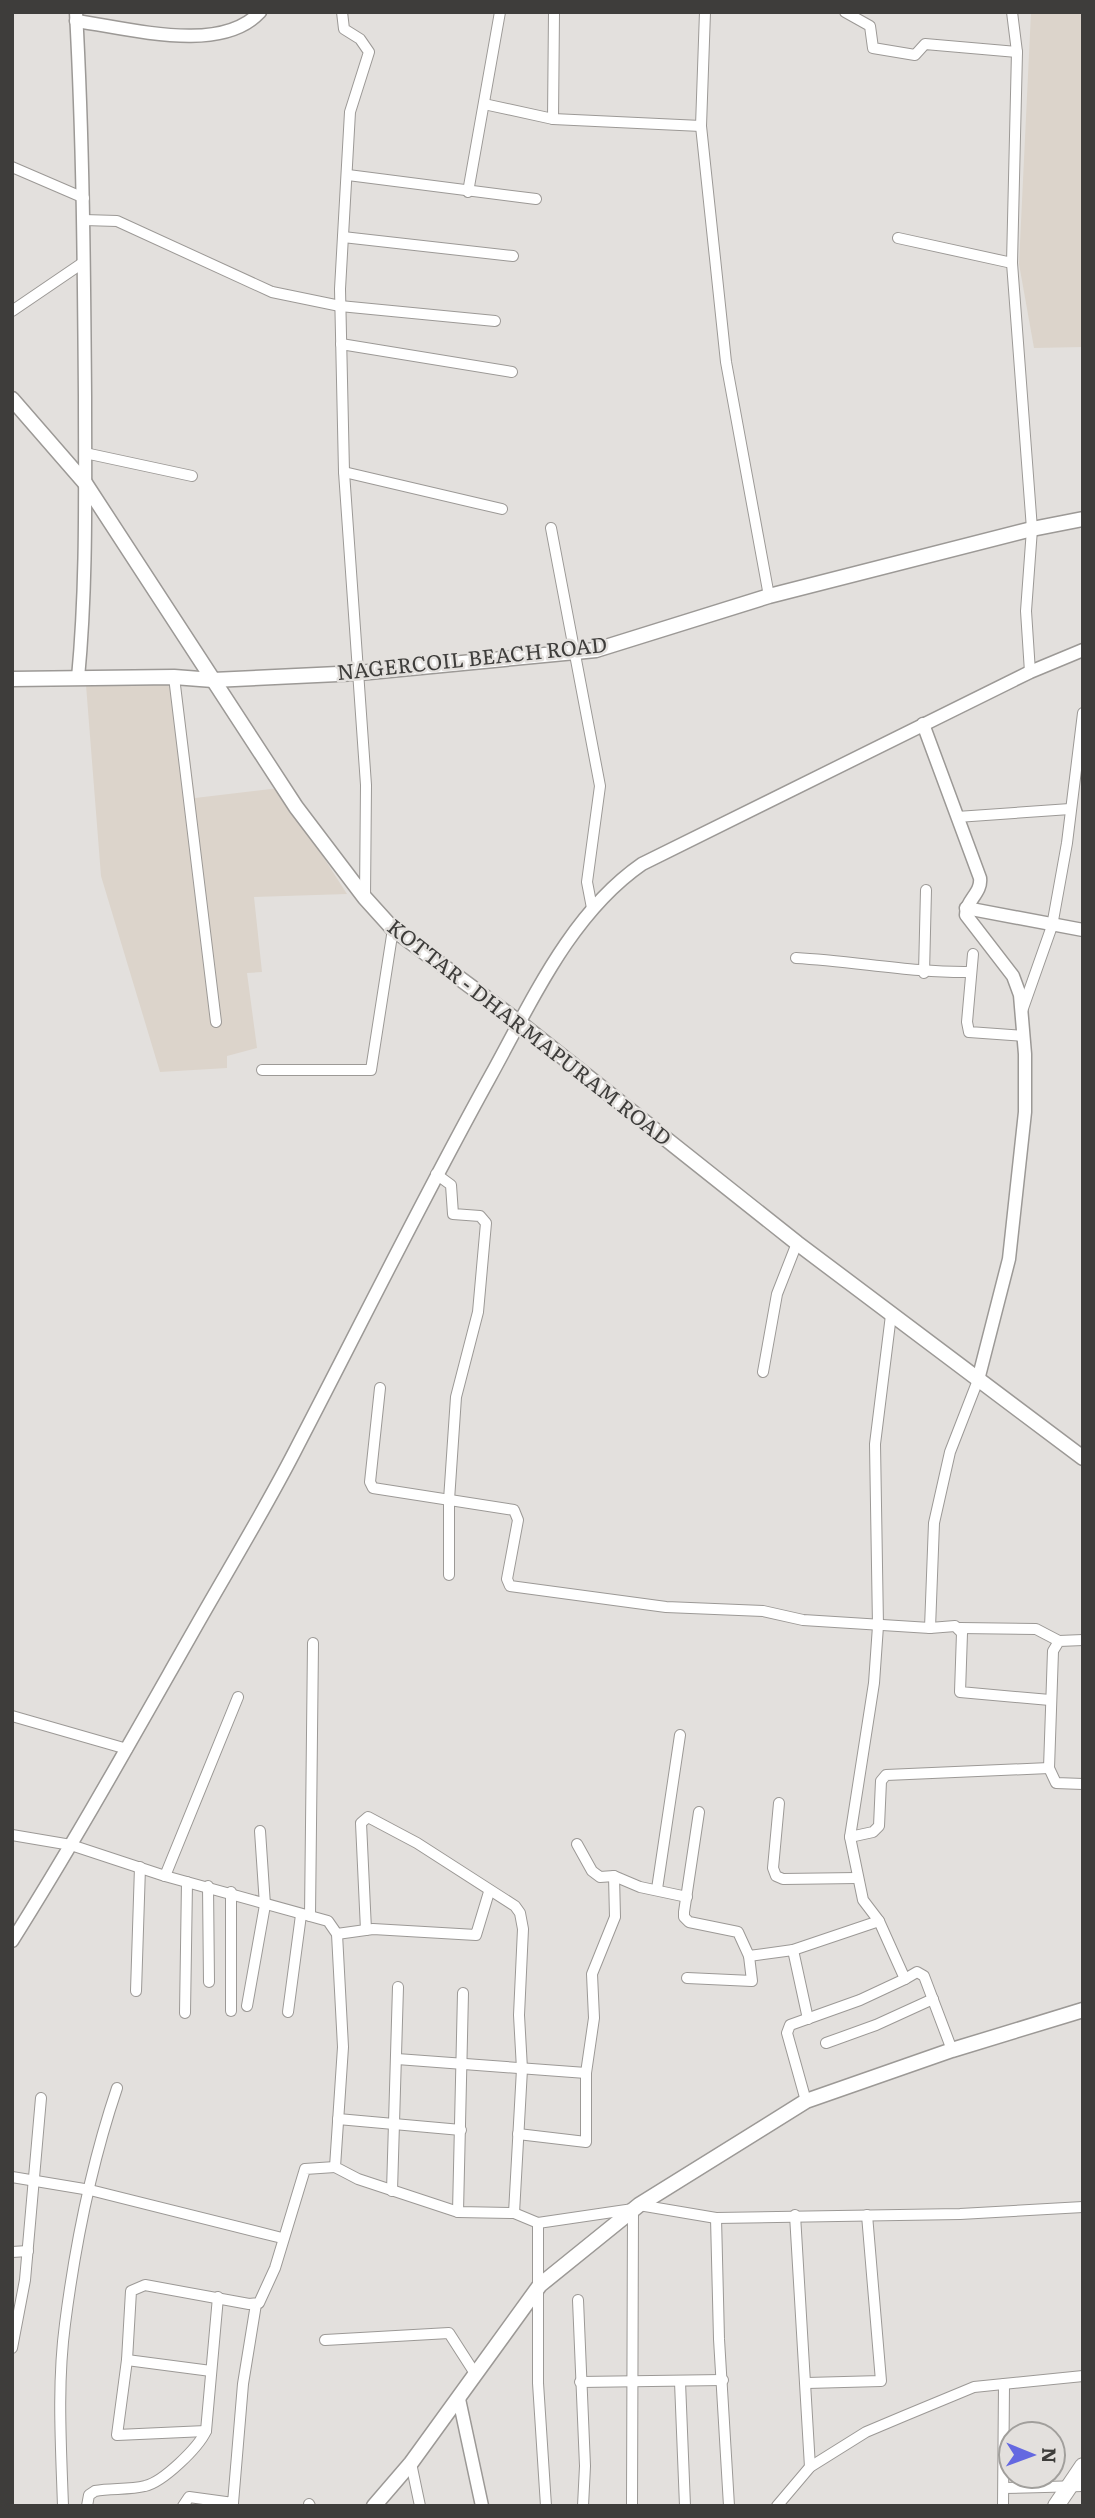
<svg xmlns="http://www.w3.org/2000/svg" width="1095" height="2518" viewBox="0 0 1095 2518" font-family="Literata,serif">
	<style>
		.built { fill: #dcd4cb }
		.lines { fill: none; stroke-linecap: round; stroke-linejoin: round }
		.minor-casing { stroke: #9c9996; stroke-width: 12 }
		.tertiary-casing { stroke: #9c9996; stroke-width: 15 }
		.secondary-casing { stroke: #9c9996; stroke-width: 17 }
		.trunk-casing { stroke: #9c9996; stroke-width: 18 }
		.minor { stroke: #fff; stroke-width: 10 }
		.tertiary { stroke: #fff; stroke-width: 12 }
		.secondary { stroke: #fff; stroke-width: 14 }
		.trunk { stroke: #fff; stroke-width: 16 }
		.labels { text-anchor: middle; stroke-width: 5; stroke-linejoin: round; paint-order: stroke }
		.street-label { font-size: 21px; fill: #3e3d3b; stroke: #e3e0dd }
	</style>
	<rect width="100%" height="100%" fill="#e3e0dd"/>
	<!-- built -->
	<g class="built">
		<path d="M1031 12H1083V347L1034 348 1019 264Z"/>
		<path d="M180 679 195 798 279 788 347 894 254 897 262 972 247 973 257 1048 227 1056V1068L160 1072 101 876 86 685Z"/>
	</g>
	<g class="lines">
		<!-- minor casing -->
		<g class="minor-casing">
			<g id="minor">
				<path d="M342 12 344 29 360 39 369 52 350 112 340 289 344 472 366 785 365 897"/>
				<path d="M705 12 701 126 726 362 769 596"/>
				<path d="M845 12 870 26 873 48 915 55 925 44 1017 52"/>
				<path d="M1012 12 1017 52 1012 263 1032 529 1026 611 1030 672"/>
				<path d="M484 104 553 119 701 126"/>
				<path d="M553 119 554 12"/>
				<path d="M12 167 84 198"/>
				<path d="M348 175 536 199"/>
				<path d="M468 192 500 12"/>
				<path d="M84 220 117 221 272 292 340 306 495 321"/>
				<path d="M343 237 513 256"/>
				<path d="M898 238 1012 263"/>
				<path d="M12 311 84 262"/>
				<path d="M341 344 512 372"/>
				<path d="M85 453 192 476"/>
				<path d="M344 472 502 509"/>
				<path d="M551 528 600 786 587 882 592 908"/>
				<path d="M174 677 216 1022"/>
				<path d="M957 817 1070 809"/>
				<path d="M973 954 967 1022 969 1032 1024 1036"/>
				<path d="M796 958C855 961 912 973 971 972"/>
				<path d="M924 973 926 890"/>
				<path d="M1022 1011 1052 926 1067 843 1083 713"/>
				<path d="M262 1070H371L393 929"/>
				<path d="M436 1174 451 1185 453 1214 480 1216 486 1223 478 1312 456 1397 449 1500V1575"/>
				<path d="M891 1315 875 1444 878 1626 874 1683 850 1837 863 1900 879 1921 905 1979 917 1972 924 1976 952 2050"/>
				<path d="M763 1372 777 1294 797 1243"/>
				<path d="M380 1388 370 1482 373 1488 514 1510 518 1520 507 1579 510 1586 666 1607 763 1611 803 1620 930 1628 955 1626 962 1633 960 1692 1050 1700"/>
				<path d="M930 1628 934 1523 950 1452 978 1380"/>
				<path d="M960 1628 1036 1629 1059 1641"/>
				<path d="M1083 1640 1059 1641 1053 1651 1049 1768 1056 1783 1083 1784"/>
				<path d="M12 1716 127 1749"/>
				<path d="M779 1803 773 1868 776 1876 783 1879 857 1878"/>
				<path d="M699 1812 684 1912V1917L689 1922 738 1932 749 1956 793 1950 879 1921"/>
				<path d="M12 1835 71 1845 165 1876 328 1921 337 1934 343 2047 335 2167 358 2179 458 2212 514 2213 538 2223V2383L546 2506"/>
				<path d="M850 1837 873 1832 879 1826 881 1781 886 1775 1049 1768"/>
				<path d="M577 1844 592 1871 600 1877 614 1876 640 1887 687 1897"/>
				<path d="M165 1876 238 1697"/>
				<path d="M208 1886 209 1982"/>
				<path d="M657 1889 680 1735"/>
				<path d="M231 1892V2011"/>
				<path d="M310 1916 313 1643"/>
				<path d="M366 1930 361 1823 368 1817 417 1843 515 1906 520 1913 523 1929 519 2015 522 2069 514 2213"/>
				<path d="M337 1934 373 1929 476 1935 489 1892"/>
				<path d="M793 1950 808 2019"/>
				<path d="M687 1978 752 1981 749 1956"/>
				<path d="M136 1991 140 1867"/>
				<path d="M247 2006 265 1905 260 1831"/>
				<path d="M288 2012 301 1915"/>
				<path d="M185 2013 187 1882"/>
				<path d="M826 2043 876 2025 933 1999"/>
				<path d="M397 2059 586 2073"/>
				<path d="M806 2101 787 2033 790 2025 860 2000 905 1979"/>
				<path d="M338 2119 461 2130"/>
				<path d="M518 2134 586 2142V2073L594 2018 592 1974 615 1917 614 1876"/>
				<path d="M12 2177 90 2190 282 2238"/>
				<path d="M392 2191 398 1987"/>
				<path d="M639 2205 716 2218 960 2214 1083 2207"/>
				<path d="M458 2212 463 1993"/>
				<path d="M795 2215 810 2467"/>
				<path d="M716 2218 719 2339 729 2506"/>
				<path d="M538 2223 633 2209 632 2506"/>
				<path d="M12 2252 28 2251"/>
				<path d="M578 2300 585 2466 583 2506"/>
				<path d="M325 2340 449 2333 476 2375"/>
				<path d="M12 2348 25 2280 41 2098"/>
				<path d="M127 2360 211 2371"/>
				<path d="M580 2382 723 2380"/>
				<path d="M680 2382 685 2506"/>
				<path d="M807 2383 881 2381 867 2215"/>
				<path d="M206 2431 117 2435 127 2360 131 2291 145 2285 249 2304 259 2303 275 2268 305 2169 335 2167"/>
				<path d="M411 2463 420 2506"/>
				<path d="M1004 2488 1083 2486"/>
				<path d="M309 2504 310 2506"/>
				<path d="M63 2506C61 2446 57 2384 65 2324 75 2246 92 2162 117 2088"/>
				<path d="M87 2506 89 2495 95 2491C111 2488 129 2490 145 2486 163 2482 198 2448 206 2431L218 2297"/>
				<path d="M183 2506 189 2497 233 2503 243 2384 256 2304"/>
				<path d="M777 2506 810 2467 866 2432 904 2416 974 2387 1083 2376"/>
				<path d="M1003 2506 1004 2384"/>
			</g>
		</g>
		<!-- tertiary casing -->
		<g class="tertiary-casing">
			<g id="tertiary">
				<path d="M76 12C83 140 84 268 85 396 85 490 87 584 78 678"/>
				<path d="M76 21C129 28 220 55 260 12"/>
				<path d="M923 724 980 878C982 893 966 900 966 915L1013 976 1020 995 1025 1054V1112L1009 1259 978 1380"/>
				<path d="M966 908 1083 930"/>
				<path d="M12 1941C75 1841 132 1739 190 1637 226 1573 265 1510 298 1445 362 1322 423 1198 490 1077 532 1001 570 914 642 864L1030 672 1083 650"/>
				<path d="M459 2399 482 2506"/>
			</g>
		</g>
		<!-- secondary casing -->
		<g class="secondary-casing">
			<g id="secondary">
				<path d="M12 399 85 483 296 807 365 898 393 929 520 1023 797 1243 1083 1458"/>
				<path d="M12 679 174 677 213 680 359 673 596 650 769 596 1032 529 1083 519"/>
				<path d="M374 2506 411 2463 540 2285 639 2205 806 2101 952 2050 1083 2010"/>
			</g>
		</g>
		<!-- trunk casing -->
		<g class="trunk-casing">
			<path id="trunk" d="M1056 2506 1083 2466"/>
		</g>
		<!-- minor -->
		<use href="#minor" class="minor"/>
		<!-- tertiary -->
		<use href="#tertiary" class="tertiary"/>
		<!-- secondary -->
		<use href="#secondary" class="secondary"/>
		<!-- trunk -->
		<use href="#trunk" class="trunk"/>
	</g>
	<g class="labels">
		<!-- street labels -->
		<g class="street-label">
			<text transform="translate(472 659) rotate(-6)" y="7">NAGERCOIL BEACH ROAD</text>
			<text transform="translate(529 1033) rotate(38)" y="7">KOTTAR - DHARMAPURAM ROAD</text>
		</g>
	</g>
	<!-- border -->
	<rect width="1095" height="2518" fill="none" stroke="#3e3d3b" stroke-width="28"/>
	<!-- north arrow -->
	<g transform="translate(1032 2455) rotate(91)"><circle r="33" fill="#e3e0dd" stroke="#a19f9c" stroke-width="2"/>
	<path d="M0-5L12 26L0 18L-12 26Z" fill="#6468e1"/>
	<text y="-10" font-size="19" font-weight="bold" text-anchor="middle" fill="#3e3d3b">N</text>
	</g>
</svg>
